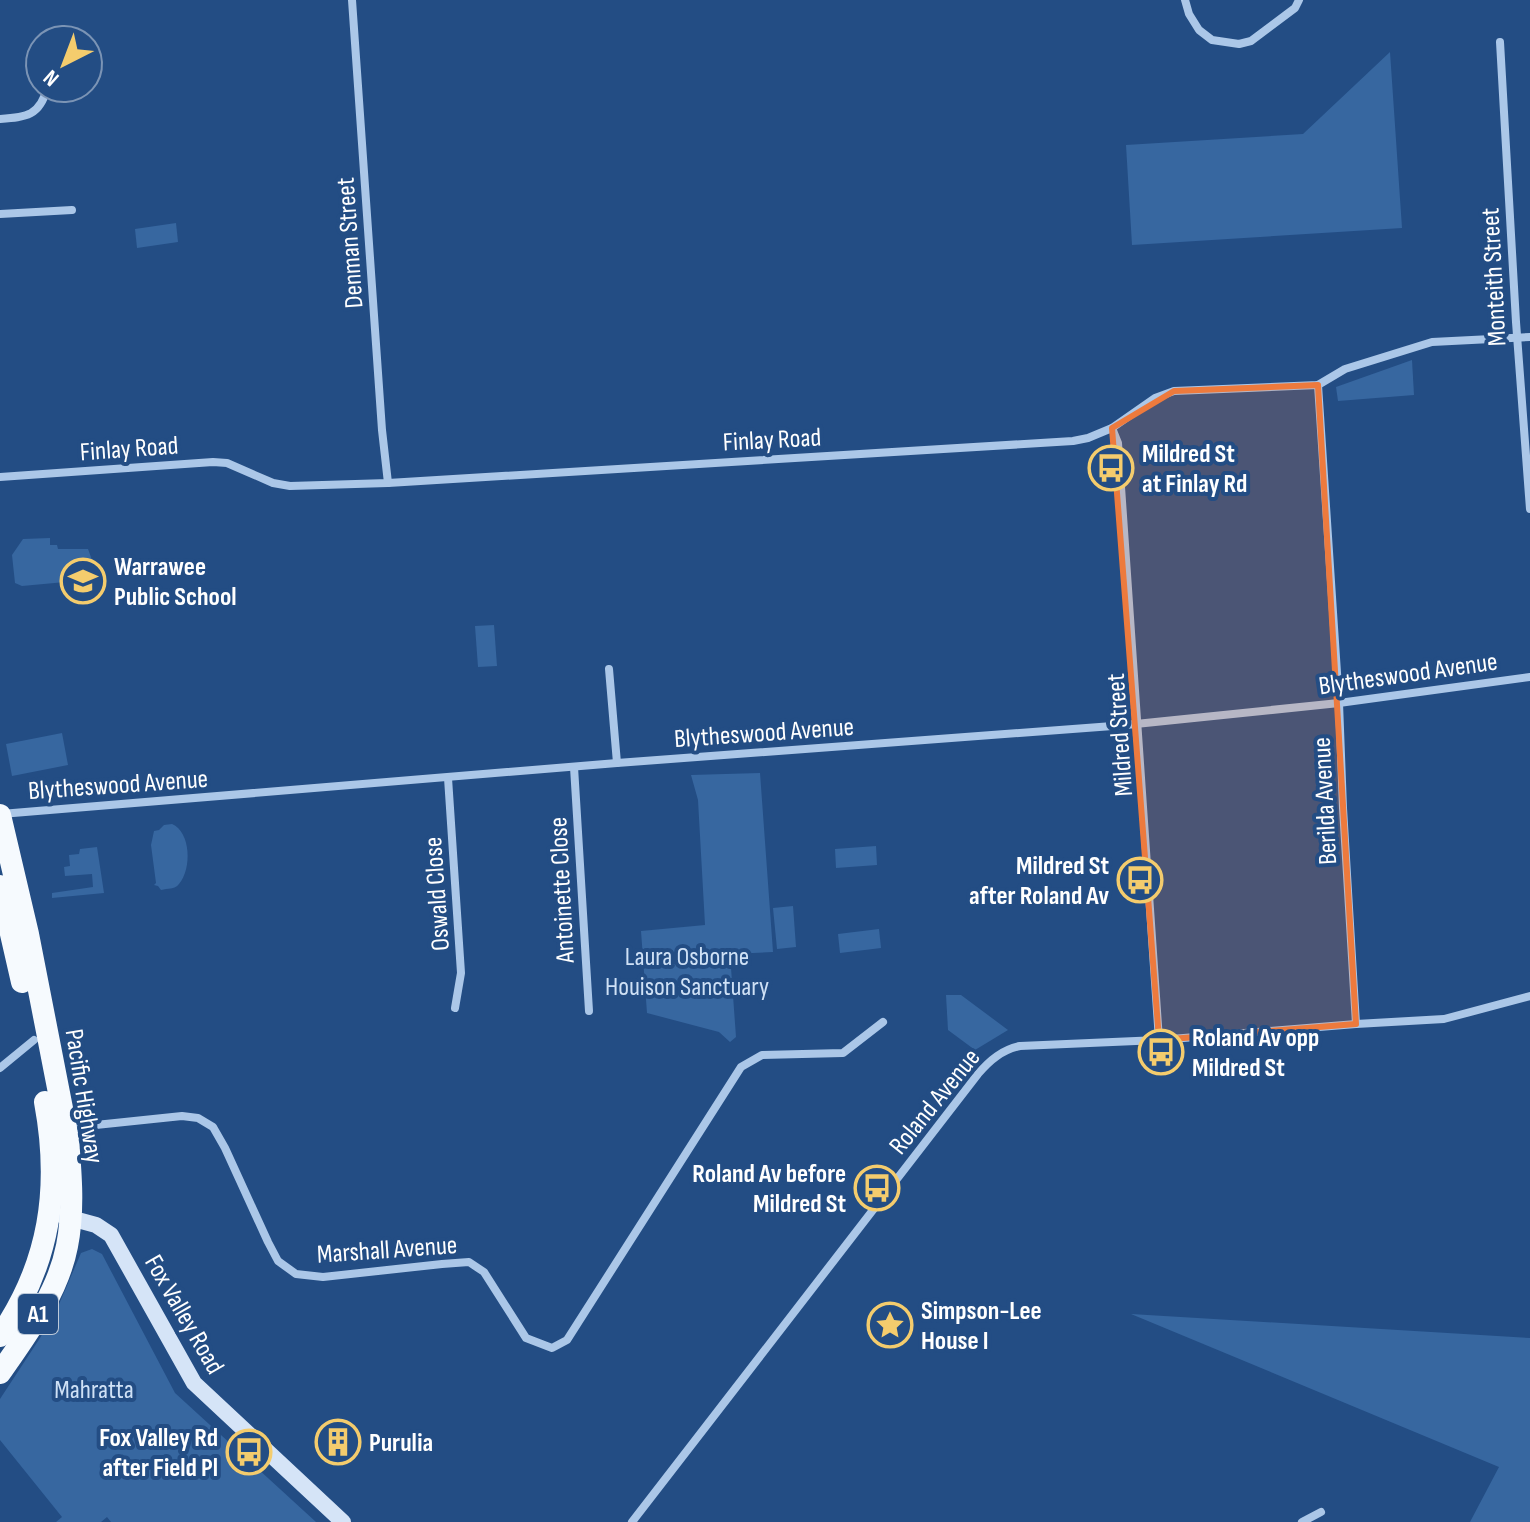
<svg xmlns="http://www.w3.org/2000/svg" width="1530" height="1522" viewBox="0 0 1530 1522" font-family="'Sofia Sans Condensed',sans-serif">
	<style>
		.green { fill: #3767a0 }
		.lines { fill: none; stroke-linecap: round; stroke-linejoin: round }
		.minor { stroke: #abc7e8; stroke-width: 8 }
		.secondary { stroke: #d5e4f7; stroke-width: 16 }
		.trunk { stroke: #f6fafe; stroke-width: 22 }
		.marked { fill: #ed7a3d; fill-opacity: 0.2; stroke: #ed7a3d; stroke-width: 6; stroke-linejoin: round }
		.labels { text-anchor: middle; stroke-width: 8; stroke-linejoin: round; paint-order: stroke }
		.shield { fill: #234d84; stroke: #bdcada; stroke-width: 2 }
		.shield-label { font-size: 24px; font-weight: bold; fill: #fff }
		.street-label { font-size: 26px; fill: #fff; stroke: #234d84 }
		.poi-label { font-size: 26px; font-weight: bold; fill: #fff; stroke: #234d84; text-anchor: start }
		.park-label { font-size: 26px; fill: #cfe1f6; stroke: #234d84 }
	</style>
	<rect width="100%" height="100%" fill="#234d84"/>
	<!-- green -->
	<g class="green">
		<path d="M1390 52 1402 228 1132 245 1126 145 1303 134Z"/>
		<path d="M176 223 178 242 137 248 135 229Z"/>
		<path d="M1412 360 1414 395 1338 401 1336 387Z"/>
		<path d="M50 538V545H57L58 549H88L92 560 87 580 22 586 15 583 12 555 23 539Z"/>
		<path d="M494 625 497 666 478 667 475 626Z"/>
		<path d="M62 733 68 765 12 776 6 744Z"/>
		<path d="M760 773 773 952 730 954 736 1037 730 1042 719 1032 647 1013 641 931 705 925 698 800 691 775Z"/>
		<path d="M172 824C191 832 192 869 179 884 174 890 168 888 161 890L158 886 154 885 156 883 151 845 154 831 159 830 164 825Z"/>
		<path d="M876 846 877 865 836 868 835 849Z"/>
		<path d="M97 847 104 893 52 898V893L93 887 92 874 65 876 64 867 70 866 69 855 79 854 80 849Z"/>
		<path d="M793 906 796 947 777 949 773 908Z"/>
		<path d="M879 929 881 948 840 953 838 934Z"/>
		<path d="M946 995H961L1008 1030 975 1050 948 1030Z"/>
		<path d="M92 1249 102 1254 175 1393 316 1522H111L107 1517 101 1522H56L62 1517 0 1440V1399L40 1338 57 1309 81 1253Z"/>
		<path d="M1131 1314 1530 1338V1522H1470L1499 1467Z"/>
	</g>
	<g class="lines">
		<!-- minor -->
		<g class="minor">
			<path d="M352 0 382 430 388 483"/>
			<path d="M1185 0 1189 14 1199 30 1212 40 1239 44 1251 41 1295 8 1299 0"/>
			<path d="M52 40 53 35"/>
			<path d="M1500 42 1516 322 1530 509"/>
			<path d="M0 119C26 117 40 116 47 88"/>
			<path d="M0 214 72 210"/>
			<path d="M1318 385 1339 703 1343 808 1356 1024"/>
			<path d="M1112 428 1118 443 1159 1040"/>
			<path d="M0 477 213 462 227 463 273 483 290 486 388 483 1073 441 1088 438 1112 428 1155 398 1174 391 1318 385 1345 369 1432 342 1530 337"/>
			<path d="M609 669 617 763"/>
			<path d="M574 767 589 1011"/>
			<path d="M448 778 461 973 455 1008"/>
			<path d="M1 814 617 763 1126 725 1339 703 1530 677"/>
			<path d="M0 1068 34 1040"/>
			<path d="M67 1128 182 1116 198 1118 213 1127 225 1148 268 1242 278 1261 296 1274 323 1277 442 1264 469 1262 484 1272 526 1338 552 1348 567 1340 741 1067 762 1055 843 1053 883 1022"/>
			<path d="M632 1522 978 1074C990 1060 1002 1050 1020 1046L1159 1040 1356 1024 1444 1019 1530 996"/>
			<path d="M1302 1522 1321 1512"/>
		</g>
		<!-- secondary -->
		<path class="secondary" d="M63 1216 96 1225 111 1235 194 1383 343 1522"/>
		<!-- trunk -->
		<g class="trunk">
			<path d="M0 815 28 934 68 1139C71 1175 74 1211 67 1246 58 1293 27 1334 0 1373"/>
			<path d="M0 886 22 982"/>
			<path d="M0 1336C50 1264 61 1188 45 1102"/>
		</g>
	</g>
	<!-- marked area -->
	<path class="marked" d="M1318 385 1356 1024 1159 1040 1112 428 1174 391Z"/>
	<!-- icons -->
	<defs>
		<g id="bus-ring" transform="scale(2.3)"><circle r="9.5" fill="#234d84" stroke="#f4cc6d" stroke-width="1.5"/><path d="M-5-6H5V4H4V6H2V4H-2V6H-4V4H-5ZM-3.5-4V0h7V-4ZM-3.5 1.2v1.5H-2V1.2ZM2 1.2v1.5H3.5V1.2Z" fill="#f4cc6d"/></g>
		<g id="school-ring" transform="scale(2.3)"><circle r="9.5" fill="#234d84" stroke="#f4cc6d" stroke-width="1.5"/><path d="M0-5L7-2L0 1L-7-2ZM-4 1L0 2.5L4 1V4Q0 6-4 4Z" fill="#f4cc6d"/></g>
		<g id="sight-ring" transform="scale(2.3)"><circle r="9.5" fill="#234d84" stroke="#f4cc6d" stroke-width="1.5"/><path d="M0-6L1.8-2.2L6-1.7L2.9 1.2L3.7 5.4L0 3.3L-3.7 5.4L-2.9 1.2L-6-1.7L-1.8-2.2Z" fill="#f4cc6d"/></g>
		<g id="building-ring" transform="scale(2.3)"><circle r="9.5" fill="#234d84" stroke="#f4cc6d" stroke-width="1.5"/><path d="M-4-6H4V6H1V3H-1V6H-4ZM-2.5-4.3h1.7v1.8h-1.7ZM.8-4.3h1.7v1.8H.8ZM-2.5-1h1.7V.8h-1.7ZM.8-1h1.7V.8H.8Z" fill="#f4cc6d"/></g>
	</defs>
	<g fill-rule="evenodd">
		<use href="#bus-ring" x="1111" y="468"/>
		<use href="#school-ring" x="83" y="581"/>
		<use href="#bus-ring" x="1140" y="880"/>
		<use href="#bus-ring" x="1161" y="1052"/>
		<use href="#bus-ring" x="877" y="1188"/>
		<use href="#sight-ring" x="890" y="1325"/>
		<use href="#building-ring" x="338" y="1442"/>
		<use href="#bus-ring" x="249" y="1452"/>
	</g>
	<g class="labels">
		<!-- shield labels -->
		<rect class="shield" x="18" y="1294" width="40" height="40" rx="6"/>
		<g class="shield-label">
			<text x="38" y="1322">A1</text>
		</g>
		<!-- street labels -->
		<g class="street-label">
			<text transform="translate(349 243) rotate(-94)" y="9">Denman Street</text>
			<text transform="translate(1493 277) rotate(-93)" y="9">Monteith Street</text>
			<text transform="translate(772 439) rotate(-3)" y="9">Finlay Road</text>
			<text transform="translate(129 448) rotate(-4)" y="9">Finlay Road</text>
			<text transform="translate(1408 673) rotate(-8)" y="9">Blytheswood Avenue</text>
			<text transform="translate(764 732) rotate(-4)" y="9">Blytheswood Avenue</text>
			<text transform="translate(1119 735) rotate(-94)" y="9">Mildred Street</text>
			<text transform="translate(118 784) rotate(-4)" y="9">Blytheswood Avenue</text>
			<text transform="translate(1324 801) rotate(-93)" y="9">Berilda Avenue</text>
			<text transform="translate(561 890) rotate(-93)" y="9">Antoinette Close</text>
			<text transform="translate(436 894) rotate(-94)" y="9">Oswald Close</text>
			<text transform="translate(85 1096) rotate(81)" y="9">Pacific Highway</text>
			<text transform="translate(934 1101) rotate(-51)" y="9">Roland Avenue</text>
			<text transform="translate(387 1249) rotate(-4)" y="9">Marshall Avenue</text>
			<text transform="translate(185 1314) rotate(60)" y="9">Fox Valley Road</text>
		</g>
		<!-- poi labels -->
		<g class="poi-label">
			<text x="1142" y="462">Mildred St<tspan x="1142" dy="30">at Finlay Rd</tspan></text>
			<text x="114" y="575">Warrawee<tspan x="114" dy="30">Public School</tspan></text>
			<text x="1109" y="874" text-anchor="end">Mildred St<tspan x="1109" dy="30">after Roland Av</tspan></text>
			<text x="1192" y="1046">Roland Av opp<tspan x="1192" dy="30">Mildred St</tspan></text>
			<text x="846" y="1182" text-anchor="end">Roland Av before<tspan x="846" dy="30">Mildred St</tspan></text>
			<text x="921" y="1319">Simpson-Lee<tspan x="921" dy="30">House I</tspan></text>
			<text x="218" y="1446" text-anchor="end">Fox Valley Rd<tspan x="218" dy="30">after Field Pl</tspan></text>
			<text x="369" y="1451">Purulia</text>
		</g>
		<!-- park labels -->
		<g class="park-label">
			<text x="687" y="965">Laura Osborne<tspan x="687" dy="30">Houison Sanctuary</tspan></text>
			<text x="94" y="1398">Mahratta</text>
		</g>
	</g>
	<!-- north arrow -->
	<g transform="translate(64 64) rotate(222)"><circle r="38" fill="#234d84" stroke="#7b94b5" stroke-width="2"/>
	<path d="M0-6L14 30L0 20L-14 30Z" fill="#f4cc6d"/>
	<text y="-12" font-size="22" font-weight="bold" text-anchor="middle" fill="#ffffff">N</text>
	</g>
</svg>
